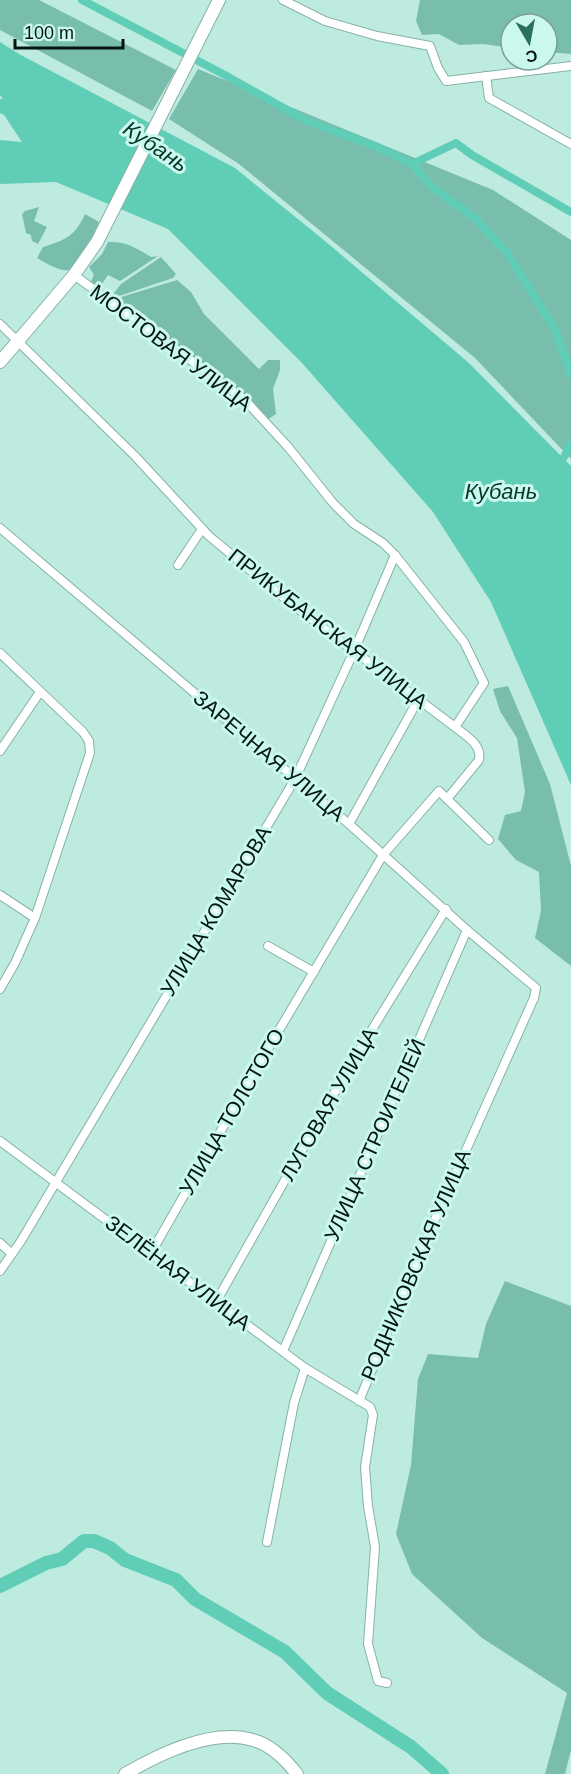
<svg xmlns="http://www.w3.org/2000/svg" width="571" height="1774" viewBox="0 0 571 1774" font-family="Helvetica,sans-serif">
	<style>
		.green { fill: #79bdad }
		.water { fill: #60cdb6 }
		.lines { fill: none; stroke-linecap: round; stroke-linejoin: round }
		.canal { stroke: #60cdb6; stroke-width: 8 }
		.river { stroke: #60cdb6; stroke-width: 14 }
		.street-casing { stroke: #87b2a7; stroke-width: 10 }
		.secondary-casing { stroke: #87b2a7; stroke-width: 14 }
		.street { stroke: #fff; stroke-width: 8 }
		.secondary { stroke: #fff; stroke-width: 12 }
		.labels { text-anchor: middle; stroke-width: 6; stroke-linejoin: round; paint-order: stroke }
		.street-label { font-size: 21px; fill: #051612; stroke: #caf8ec }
		.water-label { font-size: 22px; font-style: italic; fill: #02372e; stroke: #caf8ec }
	</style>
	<rect width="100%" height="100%" fill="#bdebdf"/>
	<!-- green -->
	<g class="green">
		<path d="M0 0H39L176 70 152 111 0 30Z"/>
		<path d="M420 0H571V54L547 52V24H511V48L483 44 459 45 439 34 422 35 416 21Z"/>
		<path d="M198 69 493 190 571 240V459L475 358 239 164 169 119Z"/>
		<path d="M39 207 34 221 47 227 38 244 32 241 31 235 26 233 22 214 25 211Z"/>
		<path d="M85 214 99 222C95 233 79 267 68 270 60 272 44 262 37 258L43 247C66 240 75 236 85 214Z"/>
		<path d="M108 242C125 241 137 248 151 257L158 256 120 281 108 275 100 287 94 285 91 281 94 275 89 267 102 254Z"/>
		<path d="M161 257 176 274 173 278 113 298 111 297 121 284Z"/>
		<path d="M177 280 191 292 204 314 259 369 268 360H280V370L273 389 276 414 267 420 249 399 115 299Z"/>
		<path d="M508 686 550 784 571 866V966L535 938 541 911 539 872 516 860 498 839 505 815 521 811 525 792 517 738 500 711 493 689Z"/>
		<path d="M505 1281 571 1306V1750L565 1774H545L567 1693 482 1638 412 1574 396 1534 411 1465 418 1379 428 1354 478 1358 486 1324Z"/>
	</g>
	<!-- water -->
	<path class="water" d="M0 42 19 54 235 168 325 241 469 363 571 466V785L491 602 433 512 302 363 168 229 56 182 0 184V140L22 142 4 115 0 113V99H3L0 95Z"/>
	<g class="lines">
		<!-- canal -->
		<g class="canal">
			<path d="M82 0 223 74 307 121 375 146 412 164"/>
			<path d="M571 212 472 155 456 143 412 164 432 187 476 219 508 254 554 328 571 374"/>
			<path d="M564 457 571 443"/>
		</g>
		<!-- river -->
		<path class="river" d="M0 1586 46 1563 62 1559 84 1541H94L110 1548 125 1560 176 1580 195 1599 285 1652 327 1693 411 1747 442 1774"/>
		<!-- street casing -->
		<g class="street-casing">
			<g id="street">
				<path d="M283 0 325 21 377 36 430 46 438 68 446 81 571 66"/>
				<path d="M486 76 489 98 571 144"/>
				<path d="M74 275 245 400 289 448 333 503 354 524 383 543 395 555 464 642 484 683 455 727"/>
				<path d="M0 324 135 456 209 536 289 602 455 727C466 736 482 744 479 760L447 799"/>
				<path d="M0 528 349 824 467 930 536 988 534 998 424 1244 359 1401"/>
				<path d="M178 565 202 529"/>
				<path d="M0 653 83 732 89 741 90 753 35 918 15 963 0 989"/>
				<path d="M0 751 40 692"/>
				<path d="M349 824 418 700"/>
				<path d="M0 895 35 918"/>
				<path d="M268 946 314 972"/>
				<path d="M0 1141 305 1368 370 1407 373 1415 365 1467 368 1506 375 1547 368 1644 378 1681 387 1683"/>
				<path d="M0 1243 12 1254"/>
				<path d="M151 1253 266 1052 383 855 439 791 489 840"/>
				<path d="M0 1271 21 1241 295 779 354 651 395 555"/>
				<path d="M216 1302 349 1067 446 909"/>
				<path d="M283 1351 467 930"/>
				<path d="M267 1542 294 1403 305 1368"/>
			</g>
		</g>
		<!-- secondary casing -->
		<g class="secondary-casing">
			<g id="secondary">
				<path d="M0 362 74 275 97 242 219 0"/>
				<path d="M125 1774C159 1754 213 1728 253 1740 272 1745 286 1760 297 1774"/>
			</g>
		</g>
		<!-- street -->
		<use href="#street" class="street"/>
		<!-- secondary -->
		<use href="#secondary" class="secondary"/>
	</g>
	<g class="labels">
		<!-- street labels -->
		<g class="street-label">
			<text transform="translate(171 348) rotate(37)" y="7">МОСТОВАЯ УЛИЦА</text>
			<text transform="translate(328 629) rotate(38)" y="7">ПРИКУБАНСКАЯ УЛИЦА</text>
			<text transform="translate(269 756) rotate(40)" y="7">ЗАРЕЧНАЯ УЛИЦА</text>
			<text transform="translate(216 911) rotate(-59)" y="7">УЛИЦА КОМАРОВА</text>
			<text transform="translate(329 1104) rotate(-60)" y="7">ЛУГОВАЯ УЛИЦА</text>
			<text transform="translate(232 1112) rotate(-60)" y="7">УЛИЦА ТОЛСТОГО</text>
			<text transform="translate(375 1140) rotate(-66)" y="7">УЛИЦА СТРОИТЕЛЕЙ</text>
			<text transform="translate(416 1265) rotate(-67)" y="7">РОДНИКОВСКАЯ УЛИЦА</text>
			<text transform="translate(178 1273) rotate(37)" y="7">ЗЕЛЁНАЯ УЛИЦА</text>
		</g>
		<!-- water labels -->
		<g class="water-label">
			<text transform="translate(156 146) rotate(34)" y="8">Кубань</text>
			<text x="501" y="499">Кубань</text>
		</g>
	</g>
	<!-- north arrow -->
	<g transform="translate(529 42) rotate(170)"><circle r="28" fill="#caf8ec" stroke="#7b9e95" stroke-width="1.5"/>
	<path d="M0-4.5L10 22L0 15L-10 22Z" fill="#2b6f61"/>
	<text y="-9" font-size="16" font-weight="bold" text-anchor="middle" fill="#051612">С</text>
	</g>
	<!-- scale -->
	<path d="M15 39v9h108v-9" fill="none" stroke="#051612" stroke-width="3"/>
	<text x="24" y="39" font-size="18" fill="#051612" stroke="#caf8ec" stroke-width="4.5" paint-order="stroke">100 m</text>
</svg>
